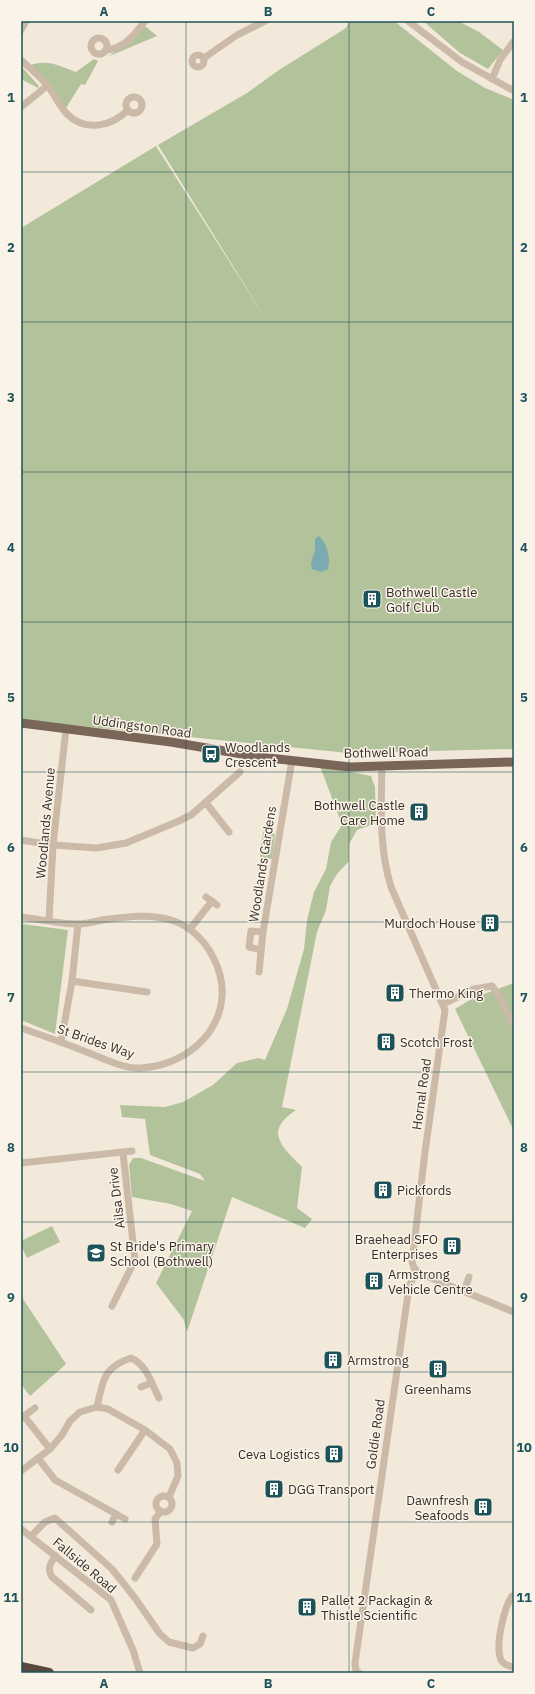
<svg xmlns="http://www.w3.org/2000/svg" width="535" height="1694" viewBox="0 0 535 1694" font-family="'IBM Plex Sans',sans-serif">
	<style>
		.green { fill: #b2c29b }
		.water { fill: #79abb0 }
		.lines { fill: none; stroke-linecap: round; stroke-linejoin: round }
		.minor { stroke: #cbbaa7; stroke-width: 7 }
		.major { stroke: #7a6658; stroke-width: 9 }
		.highway { stroke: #58483e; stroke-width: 10 }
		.grid { fill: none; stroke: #1c525a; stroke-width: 1; stroke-opacity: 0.55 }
		.labels { text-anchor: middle; stroke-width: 3; stroke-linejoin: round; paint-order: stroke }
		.poi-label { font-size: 13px; fill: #372d28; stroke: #faf3e8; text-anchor: start }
		.street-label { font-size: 13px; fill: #372d28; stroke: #faf3e8 }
		.neatline { fill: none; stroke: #1c525a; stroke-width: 1.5 }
		.grid-label { font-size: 13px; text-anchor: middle; font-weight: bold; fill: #1c525a }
	</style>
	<rect width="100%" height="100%" fill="#f3e9db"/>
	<!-- green -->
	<g class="green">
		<path d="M349 21H394L457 71 485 88 514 100V749L348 753 21 720V228L156 146 267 321 158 145 247 93 279 70 346 28Z"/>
		<path d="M423 21H458L479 32 503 50 488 69 460 53Z"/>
		<path d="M145 26 157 36 107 57 127 44Z"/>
		<path d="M94 59 98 61 85 85 81 84 66 108 31 65C47 59 60 66 76 72Z"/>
		<path d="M21 66 39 86 38 88 21 79Z"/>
		<path d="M320 766 371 776 375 787 376 823 357 830 349 844V861L337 874 330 886 326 910 317 932 282 1107 296 1110C263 1132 282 1146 302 1167L297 1208 312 1219 305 1228 232 1197 187 1332 184 1320 156 1283 192 1211 171 1204 132 1197 129 1165 133 1158H141L205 1181 200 1174 150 1155 145 1119 122 1117 120 1105 165 1107 183 1102 213 1085 237 1063 258 1058 265 1060 287 1009 304 949 307 920 314 892 326 869 331 842 342 825Z"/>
		<path d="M263 832 275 834 272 859 260 857Z"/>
		<path d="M22 924 68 930 55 1034 21 1020Z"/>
		<path d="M514 983V1126L512 1127 455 1009 473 998Z"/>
		<path d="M52 1226 60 1242 27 1258 21 1245V1241Z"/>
		<path d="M21 1296 66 1364 30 1396 21 1384Z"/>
	</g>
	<!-- water -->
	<path class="water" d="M319 536C327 544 331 557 328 569L321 572 312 569 311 563 315 550V539Z"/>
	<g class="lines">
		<!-- minor -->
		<g class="minor">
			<path d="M408 21 462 62 514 91"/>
			<path d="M21 30 26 21"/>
			<circle cx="99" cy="46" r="8"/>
			<path d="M106 50C124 49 135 34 145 21"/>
			<circle cx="198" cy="61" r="6"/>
			<path d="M204 58 237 35 265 21"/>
			<path d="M21 60C30 68 40 77 48 86 55 95 59 106 67 114 85 132 111 127 128 110"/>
			<path d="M492 79 500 60 514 41"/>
			<circle cx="134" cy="105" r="8"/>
			<path d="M21 107 47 86"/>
			<path d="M382 766C381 807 379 848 391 887L445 1010 425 1152 412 1262 414 1268 419 1273 514 1312"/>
			<path d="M206 803 229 832"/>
			<path d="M21 840 53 845 97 848 126 843 179 821 191 815 240 772"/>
			<path d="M206 897 217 905"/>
			<path d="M21 917C40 919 59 924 78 924 86 924 94 922 102 920 125 917 151 913 174 921 191 927 205 941 213 957 242 1012 198 1065 141 1068 124 1069 105 1059 89 1053 67 1044 44 1036 21 1028"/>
			<path d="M49 920 53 845 66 729"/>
			<path d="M190 929 212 901"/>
			<path d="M261 950 249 947 251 931 263 932"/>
			<path d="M259 972 263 932 292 760"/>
			<path d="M72 981 147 992"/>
			<path d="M443 1004 474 989 492 986 499 996 514 1026"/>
			<path d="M61 1042 72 981 78 924"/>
			<path d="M21 1163 132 1151"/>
			<path d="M464 1291 469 1277"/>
			<path d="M112 1306 135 1260 123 1153"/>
			<path d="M141 1387 151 1383"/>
			<path d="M97 1407C103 1381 103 1367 131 1358 147 1365 151 1383 159 1398"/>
			<path d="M24 1416 35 1408"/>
			<path d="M21 1418 24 1416 50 1449"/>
			<path d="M38 1458 55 1480 125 1519"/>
			<path d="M118 1470 145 1430"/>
			<path d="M21 1471 50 1449 62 1435 70 1421 80 1412 97 1407 108 1409 145 1430 170 1449 177 1463 178 1476 169 1497"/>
			<circle cx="164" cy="1504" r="8"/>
			<path d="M112 1522 116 1514"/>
			<path d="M21 1529 111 1600 133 1650 140 1673"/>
			<path d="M31 1536 45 1522 55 1518 112 1569 135 1598 160 1634 169 1642 193 1648 200 1644 203 1636"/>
			<path d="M56 1556C50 1563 47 1569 52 1577L91 1610"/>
			<path d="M135 1578 157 1544 155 1519 161 1511"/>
			<path d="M514 1596H512C504 1608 496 1642 500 1657 501 1663 508 1666 514 1667"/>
			<path d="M359 1673 356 1671 355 1663 409 1287 413 1278 419 1273"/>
		</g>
		<!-- major -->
		<path class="major" d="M21 723 171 742 260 757 350 767 514 762"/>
		<!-- highway -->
		<path class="highway" d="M21 1667 49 1673"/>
	</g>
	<!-- grid -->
	<path class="grid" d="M186 21V1673M349 21V1673M21 172H514M21 322H514M21 472H514M21 622H514M21 772H514M21 922H514M21 1072H514M21 1222H514M21 1372H514M21 1522H514"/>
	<!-- icons -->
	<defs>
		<g id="building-square" transform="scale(1)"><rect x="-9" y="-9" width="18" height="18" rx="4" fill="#1c525a" stroke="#faf3e8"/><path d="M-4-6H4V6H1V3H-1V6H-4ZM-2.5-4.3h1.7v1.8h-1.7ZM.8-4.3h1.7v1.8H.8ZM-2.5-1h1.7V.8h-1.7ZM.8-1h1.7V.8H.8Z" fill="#fff"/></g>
		<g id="bus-square" transform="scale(1)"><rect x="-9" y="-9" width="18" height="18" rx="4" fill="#1c525a" stroke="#faf3e8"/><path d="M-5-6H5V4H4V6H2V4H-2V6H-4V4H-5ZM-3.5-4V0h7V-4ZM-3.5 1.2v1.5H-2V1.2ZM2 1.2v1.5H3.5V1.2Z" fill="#fff"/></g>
		<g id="school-square" transform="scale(1)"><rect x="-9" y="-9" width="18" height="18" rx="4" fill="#1c525a" stroke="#faf3e8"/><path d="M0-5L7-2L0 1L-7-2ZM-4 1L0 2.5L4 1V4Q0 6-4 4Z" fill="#fff"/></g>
	</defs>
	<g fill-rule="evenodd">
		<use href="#building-square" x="372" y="599"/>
		<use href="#bus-square" x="211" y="754"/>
		<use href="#building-square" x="419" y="812"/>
		<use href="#building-square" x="490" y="923"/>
		<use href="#building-square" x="395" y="993"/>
		<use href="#building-square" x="386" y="1042"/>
		<use href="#building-square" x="383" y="1190"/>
		<use href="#building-square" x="452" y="1246"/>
		<use href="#school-square" x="96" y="1253"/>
		<use href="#building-square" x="374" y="1281"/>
		<use href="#building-square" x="333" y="1360"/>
		<use href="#building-square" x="438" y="1369"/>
		<use href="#building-square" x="334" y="1454"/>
		<use href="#building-square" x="274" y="1489"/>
		<use href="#building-square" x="483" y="1507"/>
		<use href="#building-square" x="307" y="1607"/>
	</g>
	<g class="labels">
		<!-- poi labels -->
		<g class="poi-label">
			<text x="386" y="597">Bothwell Castle<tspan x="386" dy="15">Golf Club</tspan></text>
			<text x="225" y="752">Woodlands<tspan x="225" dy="15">Crescent</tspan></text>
			<text x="405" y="810" text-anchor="end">Bothwell Castle<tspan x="405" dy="15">Care Home</tspan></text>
			<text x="476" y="928" text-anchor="end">Murdoch House</text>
			<text x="409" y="998">Thermo King</text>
			<text x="400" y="1047">Scotch Frost</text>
			<text x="397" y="1195">Pickfords</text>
			<text x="438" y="1244" text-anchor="end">Braehead SFO<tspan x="438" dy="15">Enterprises</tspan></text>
			<text x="110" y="1251">St Bride's Primary<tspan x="110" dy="15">School (Bothwell)</tspan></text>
			<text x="388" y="1279">Armstrong<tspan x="388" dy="15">Vehicle Centre</tspan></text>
			<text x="347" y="1365">Armstrong</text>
			<text x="438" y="1394" text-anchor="middle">Greenhams</text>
			<text x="320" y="1459" text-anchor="end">Ceva Logistics</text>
			<text x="288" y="1494">DGG Transport</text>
			<text x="469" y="1505" text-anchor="end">Dawnfresh<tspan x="469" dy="15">Seafoods</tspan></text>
			<text x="321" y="1605">Pallet 2 Packagin &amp;<tspan x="321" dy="15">Thistle Scientific</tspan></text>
		</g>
		<!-- street labels -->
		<g class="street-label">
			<text transform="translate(142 726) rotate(8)" y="5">Uddingston Road</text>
			<text transform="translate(386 752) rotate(-1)" y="5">Bothwell Road</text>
			<text transform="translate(45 823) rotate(-85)" y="5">Woodlands Avenue</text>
			<text transform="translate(262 864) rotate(-81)" y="5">Woodlands Gardens</text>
			<text transform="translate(96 1041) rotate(19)" y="5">St Brides Way</text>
			<text transform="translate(421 1094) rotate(-82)" y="5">Hornal Road</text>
			<text transform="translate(116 1198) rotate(-97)" y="5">Ailsa Drive</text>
			<text transform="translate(375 1434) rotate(-82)" y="5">Goldie Road</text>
			<text transform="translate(85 1565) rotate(40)" y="5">Fallside Road</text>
		</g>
	</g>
	<!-- border -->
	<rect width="535" height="1694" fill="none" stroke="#faf3e8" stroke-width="44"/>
	<rect x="22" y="22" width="491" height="1650" class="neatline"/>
	<g class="grid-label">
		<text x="104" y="16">A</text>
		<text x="268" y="16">B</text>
		<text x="431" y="16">C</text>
		<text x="11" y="102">1</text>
		<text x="524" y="102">1</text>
		<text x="11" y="252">2</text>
		<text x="524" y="252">2</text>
		<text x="11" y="402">3</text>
		<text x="524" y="402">3</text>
		<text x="11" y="552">4</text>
		<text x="524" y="552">4</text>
		<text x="11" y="702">5</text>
		<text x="524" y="702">5</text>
		<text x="11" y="852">6</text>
		<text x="524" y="852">6</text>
		<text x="11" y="1002">7</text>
		<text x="524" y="1002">7</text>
		<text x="11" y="1152">8</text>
		<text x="524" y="1152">8</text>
		<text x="11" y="1302">9</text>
		<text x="524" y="1302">9</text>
		<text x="11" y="1452">10</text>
		<text x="524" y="1452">10</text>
		<text x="11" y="1602">11</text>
		<text x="524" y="1602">11</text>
		<text x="104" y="1688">A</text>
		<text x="268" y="1688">B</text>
		<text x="431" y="1688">C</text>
	</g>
</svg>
